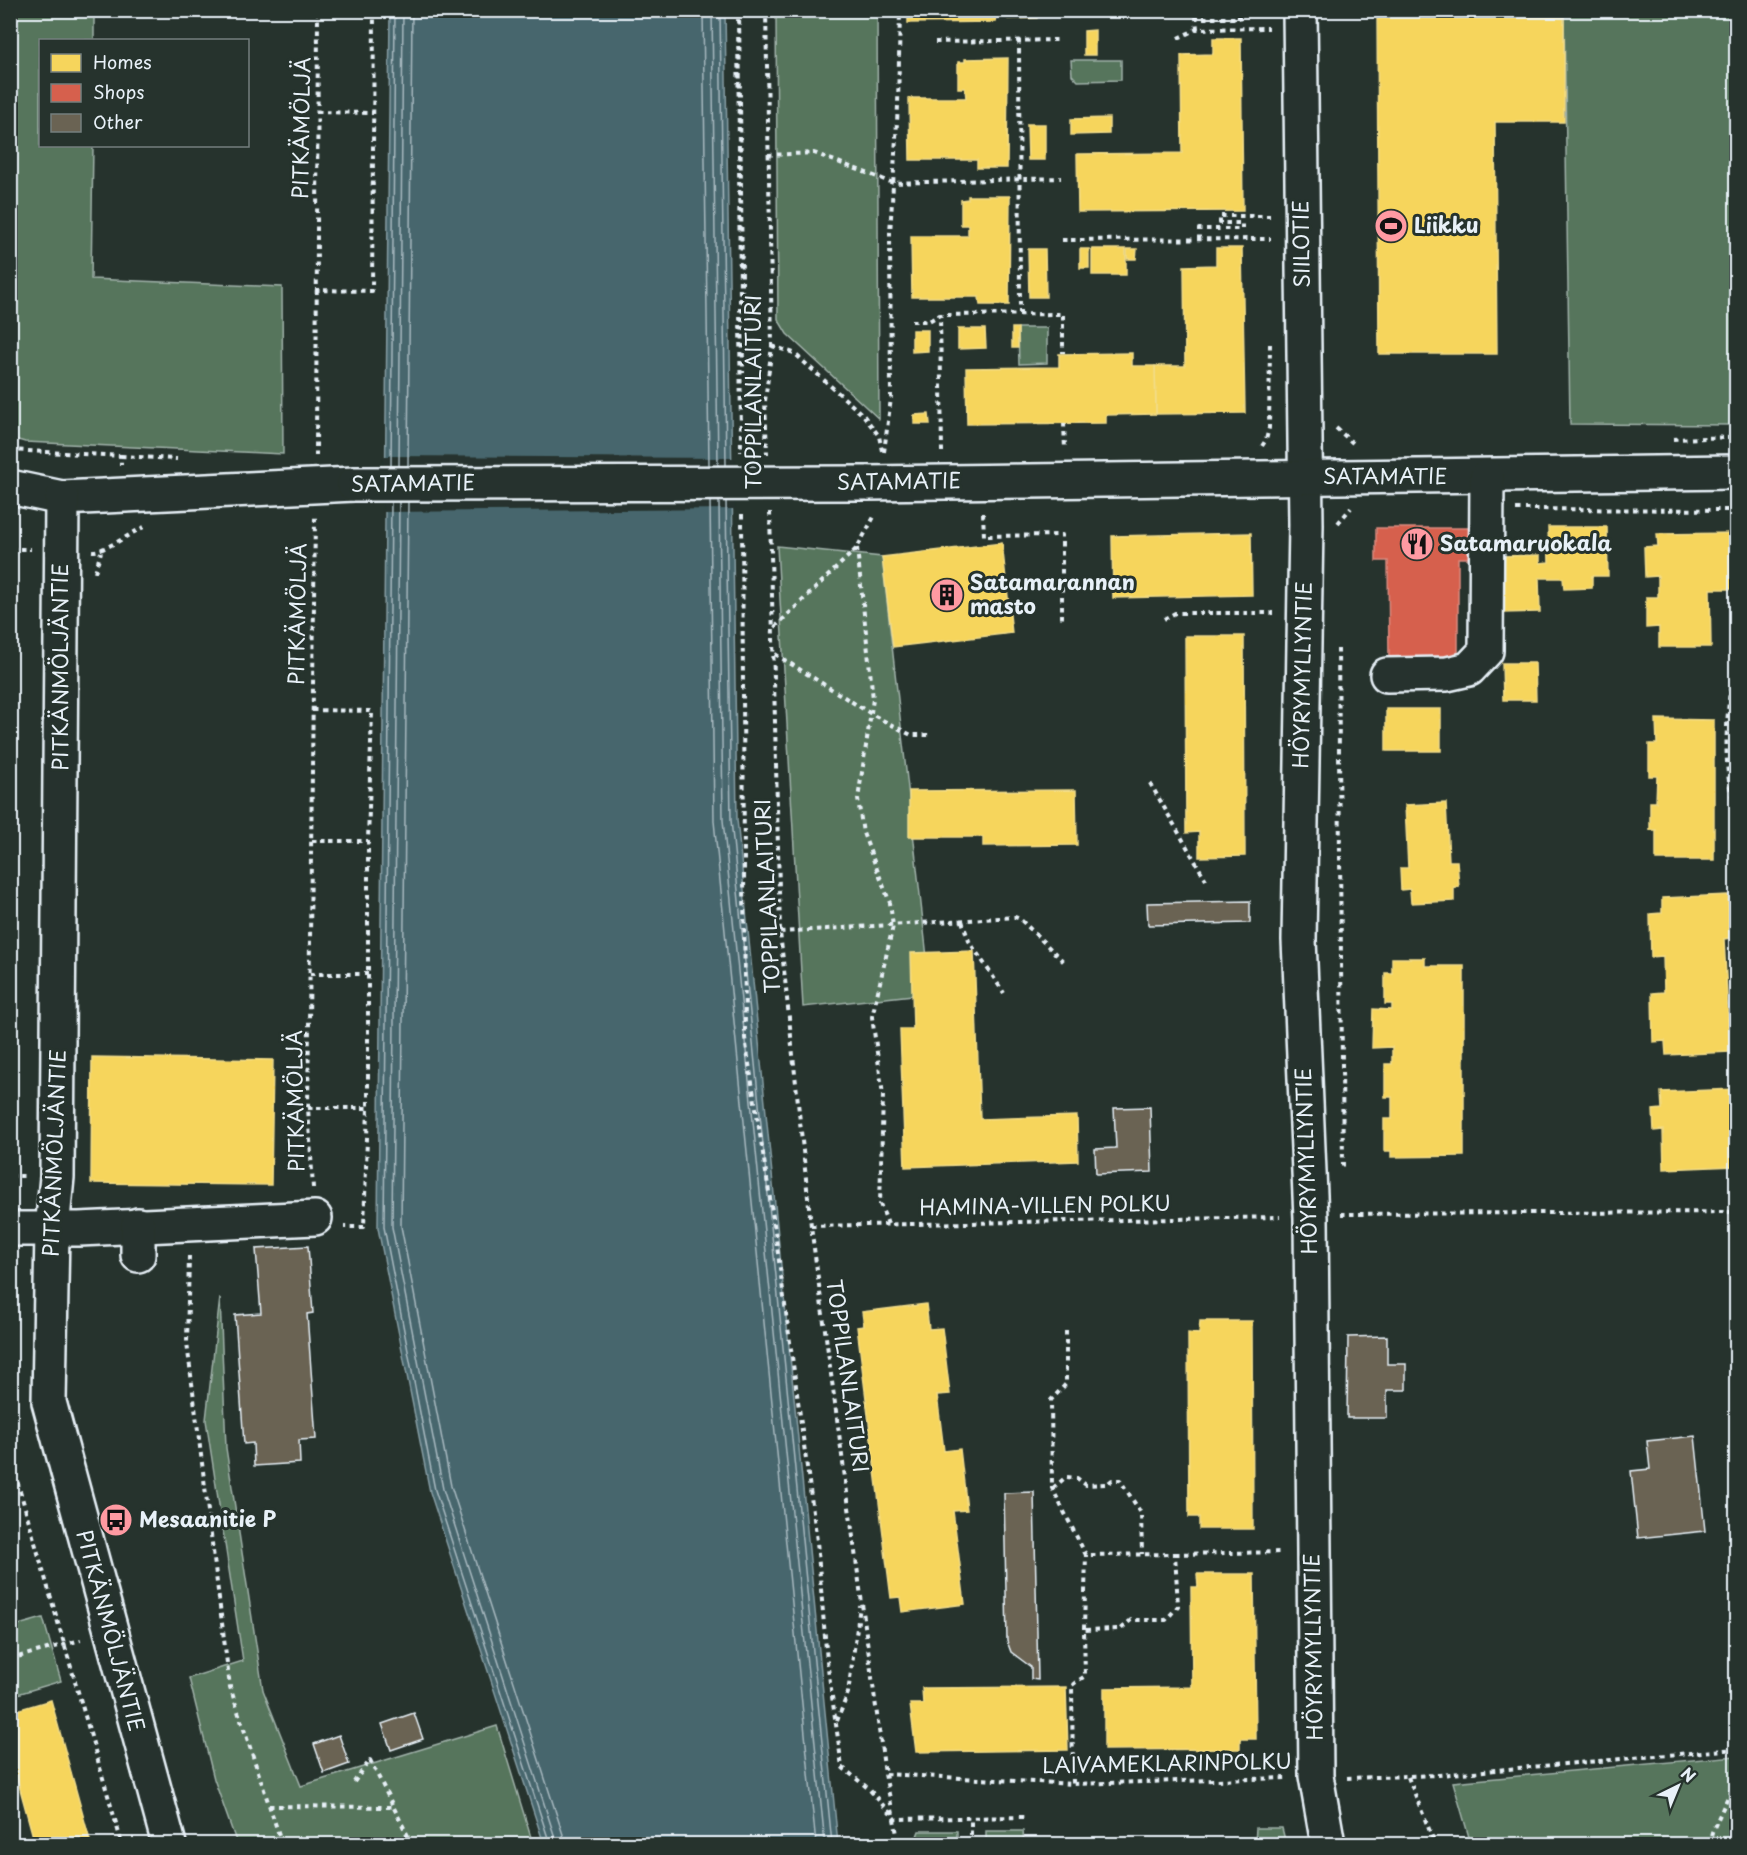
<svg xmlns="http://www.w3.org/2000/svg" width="1747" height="1855" viewBox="0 0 1747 1855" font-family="'Playpen Sans',sans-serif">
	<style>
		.green { fill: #57745b; stroke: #a0b2aa; stroke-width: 1.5 }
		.water { fill: #47666d; stroke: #879ea5; stroke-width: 1.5 }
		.pier { fill: #26332d }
		.homes { fill: #f6d55c; stroke: #f2dd8b; stroke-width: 1.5 }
		.shops { fill: #d6604d; stroke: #db8c80; stroke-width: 1.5 }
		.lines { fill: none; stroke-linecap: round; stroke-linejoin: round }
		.shore { stroke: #a8b9c0; stroke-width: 1.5 }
		.building { fill: #6a6353; stroke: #e8f1f8; stroke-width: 1.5 }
		.minor-casing { stroke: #e8f1f8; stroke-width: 38 }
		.path { stroke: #e8f1f8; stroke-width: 4; stroke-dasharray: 4.5 4.5; stroke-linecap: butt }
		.minor { stroke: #26332d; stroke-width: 33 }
		.minor-bridge-casing { stroke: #e8f1f8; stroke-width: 38; stroke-linecap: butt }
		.minor-bridge { stroke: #26332d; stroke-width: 33 }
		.labels { text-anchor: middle; stroke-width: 6; stroke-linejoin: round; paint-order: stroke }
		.street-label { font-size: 21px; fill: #e8f1f8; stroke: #26332d }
		.poi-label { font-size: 21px; font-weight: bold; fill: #e8f1f8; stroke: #26332d; text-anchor: start }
	</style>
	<rect width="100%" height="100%" fill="#26332d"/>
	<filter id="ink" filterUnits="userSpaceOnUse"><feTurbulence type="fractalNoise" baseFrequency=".0167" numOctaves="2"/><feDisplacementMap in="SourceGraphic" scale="12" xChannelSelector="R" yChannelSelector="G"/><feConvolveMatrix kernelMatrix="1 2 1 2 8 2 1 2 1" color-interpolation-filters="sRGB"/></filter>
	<g filter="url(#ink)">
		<!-- green -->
		<g class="green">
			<path d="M10 11H94V40H40V146H93L91 279 282 287 283 454 25 442 11 438Z"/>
			<path d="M776 11H877L879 419 787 334 778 319Z"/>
			<path d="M1564 11H1736V425L1570 424Z"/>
			<path d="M1071 60H1121V80L1078 81 1072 75Z"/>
			<path d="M1018 328H1047V363L1019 364Z"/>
			<path d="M777 546 882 557 931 993 803 1007Z"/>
			<path d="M220 1298 226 1448 263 1690 301 1786 497 1726 533 1844H237L214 1779 189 1678 243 1661 206 1420Z"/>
			<path d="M43 1618 61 1681 11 1696V1627Z"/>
			<path d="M1736 1756V1844H1471L1453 1782Z"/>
			<path d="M1256 1828H1282L1286 1844H1255Z"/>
			<path d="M919 1831H957V1844H914Z"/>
			<path d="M986 1831H1023L1024 1844H986Z"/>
		</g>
		<!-- water -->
		<path class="water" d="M390 11H725L737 819 838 1844H544L430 1492 378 1228Z"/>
		<!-- pier -->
		<path class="pier" d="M383 456 735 458 736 509 382 512Z"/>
		<!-- homes -->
		<g class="homes">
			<path d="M908 10H996V22L908 23Z"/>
			<path d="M1008 10H1037V18L1008 19Z"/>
			<path d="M1377 10H1564V122H1495L1497 354H1379Z"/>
			<path d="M1095 30V55H1084V31Z"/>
			<path d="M1213 38H1241L1243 211 1078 212 1077 154 1182 153 1181 55 1213 54Z"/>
			<path d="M1008 58 1007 168H977V160H910L909 98H966L965 88H958V62H965V59Z"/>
			<path d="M1109 118V134L1071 135V119Z"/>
			<path d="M1027 124H1045V160H1028Z"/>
			<path d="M968 196H1010L1009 305H980L979 297H912L911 236H968V225H961V200L968 199Z"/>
			<path d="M1216 248H1242L1245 413 1156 414 1155 366H1185L1184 266 1216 265Z"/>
			<path d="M1028 249H1045L1046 297H1029Z"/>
			<rect x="1080" y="249" width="9" height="19"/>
			<rect x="1092" y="249" width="34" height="26"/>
			<path d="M1127 249H1137L1136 259H1127Z"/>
			<rect x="1012" y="328" width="6" height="20"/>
			<path d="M958 329H985L986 348 958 349Z"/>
			<path d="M912 330H928V351L912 352Z"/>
			<path d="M1132 353V366H1155L1156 414 1106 415V423L967 424 966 368 1059 367V354Z"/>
			<path d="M929 414 930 424H914V415Z"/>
			<path d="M1548 527H1607L1608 576H1592V588L1564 589 1563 578H1539L1540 612 1503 613 1502 556 1540 555V563L1549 562Z"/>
			<path d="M1251 533 1252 595 1113 598 1112 536Z"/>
			<path d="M1736 533V589H1710L1711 647H1659V627L1646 628V597H1658V576L1645 577 1644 547 1658 546 1657 534Z"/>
			<path d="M1002 543 1012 633 893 647 882 557Z"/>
			<path d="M1185 636H1244L1245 856 1199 857V832L1186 833Z"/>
			<path d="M1502 663H1535L1536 700H1503Z"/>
			<rect x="1386" y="709" width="55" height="42"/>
			<path d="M1656 719 1714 720V860H1656V830H1650V802H1656L1657 776H1649V744H1657Z"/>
			<path d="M1076 790 1077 845 983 846V837H909V791Z"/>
			<path d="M1446 803 1449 861H1457L1459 887H1454V901L1411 903 1410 889 1401 890 1400 868H1408L1405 805Z"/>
			<path d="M1728 895 1730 938 1724 939 1730 1052 1666 1055 1665 1041 1653 1042 1652 993 1664 992 1663 956 1651 957 1650 914 1662 913V898Z"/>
			<path d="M974 951 980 1119 1077 1116 1078 1161 905 1167 900 1029H913L911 953Z"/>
			<path d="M1392 958H1425V966H1464V1156L1391 1157V1151H1384V1119H1392V1097H1385V1064H1392V1047L1372 1048 1373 1009 1392 1010V1004H1385V973H1392Z"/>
			<path d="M92 1057 273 1060 271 1185 91 1183Z"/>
			<path d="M1736 1089V1166L1664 1169 1663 1130 1654 1131 1653 1110 1662 1109 1661 1092Z"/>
			<path d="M926 1304 929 1329 942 1328 950 1394 937 1395 944 1451 960 1449 967 1510 953 1511 965 1604 902 1612 900 1597 891 1598 857 1327 864 1326 862 1312Z"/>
			<path d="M1200 1321H1252L1253 1529H1199V1517H1189L1188 1333 1199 1334Z"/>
			<path d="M1197 1574H1254L1256 1739H1240V1749L1104 1750V1688L1192 1687 1191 1587H1198Z"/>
			<path d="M1066 1687 1068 1750 916 1752 910 1704H923L922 1688Z"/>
			<path d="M51 1700 91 1844H35L14 1767 10 1768V1712Z"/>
		</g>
		<!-- shops -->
		<path class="shops" d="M1376 528H1470L1471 558H1458V660H1389L1388 561H1376Z"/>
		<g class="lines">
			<!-- shore -->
			<g class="shore">
				<path d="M703 10 709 465"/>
				<path d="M712 10 718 465"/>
				<path d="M720 10 726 465"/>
				<path d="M391 466 395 10"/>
				<path d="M399 466 403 10"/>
				<path d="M408 466 412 10"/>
				<path d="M710 501 714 821 816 1844"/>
				<path d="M719 501 723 820 825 1844"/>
				<path d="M726 501 731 820 832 1844"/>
				<path d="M391 502 384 1227 435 1490 550 1844"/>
				<path d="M399 502 392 1227 443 1489 557 1844"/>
				<path d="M408 502 401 1226 451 1486 566 1844"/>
			</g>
		</g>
		<!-- building -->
		<g class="building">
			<path d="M1250 901V923L1148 925 1147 903Z"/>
			<path d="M1150 1107 1152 1172 1096 1174 1095 1149 1116 1148 1114 1108Z"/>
			<path d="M308 1246 313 1313 307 1314 316 1439 299 1440 300 1463 254 1466 253 1443 244 1444 235 1315 261 1313 256 1249Z"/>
			<path d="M1387 1336V1364H1406V1390H1387V1418H1347L1348 1337Z"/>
			<path d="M1695 1436 1705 1531 1638 1538 1631 1471 1650 1469 1647 1441Z"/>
			<path d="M1034 1492 1038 1680 1031 1679V1667L1011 1652 1007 1641 1004 1493Z"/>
			<path d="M414 1713 423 1739 391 1750 382 1724Z"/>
			<path d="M339 1735 349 1764 324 1773 314 1744Z"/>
		</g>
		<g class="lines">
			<!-- minor casing -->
			<g class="minor-casing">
				<g id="minor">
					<path d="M1300 10 1306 525 1299 940 1311 1218 1316 1776 1328 1844"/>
					<path d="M867 483 1736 472"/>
					<path d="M10 487 62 498 354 484"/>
					<path d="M62 498 57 1177 52 1230 49 1402 169 1844"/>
					<path d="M1387 675 1447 674 1469 669 1486 651 1487 476"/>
					<path d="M10 1229H79L315 1218"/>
					<path d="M138 1255V1225"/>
				</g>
			</g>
			<!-- path -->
			<g class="path">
				<path d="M738 10 741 452"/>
				<path d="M766 10 772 346 765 401 767 454"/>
				<path d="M739 11 743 373"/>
				<path d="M1197 29 1196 18H1239V12L1218 10"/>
				<path d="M1178 38 1197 29 1269 28"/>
				<path d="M1019 40 1020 314"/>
				<path d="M935 42 1059 40"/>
				<path d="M317 112 373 113"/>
				<path d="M768 155 814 153 893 183 1061 178"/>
				<path d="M1062 240 1271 239"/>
				<path d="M1199 240V229H1242V223H1220V216H1270"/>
				<path d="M315 290 372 291 374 10"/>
				<path d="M912 321H929L940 315"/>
				<path d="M772 346 794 353 864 416 879 436 882 451"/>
				<path d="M1064 423 1065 450"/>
				<path d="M1336 428 1354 444"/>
				<path d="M1673 439 1736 437"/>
				<path d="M1262 446 1266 440 1269 428 1270 344"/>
				<path d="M10 450 121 456V465"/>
				<path d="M884 452 891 398 890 233 898 106 900 10"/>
				<path d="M942 452 940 315 1063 314V353"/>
				<path d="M121 456 177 459"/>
				<path d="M316 456 318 10"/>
				<path d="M1516 509 1736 510"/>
				<path d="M770 512 780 932 811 1226 885 1774 899 1844"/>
				<path d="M983 513 984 536 1062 535V622"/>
				<path d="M742 514 745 1038 774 1224 817 1541 827 1661 842 1767 869 1789 895 1819 1024 1817"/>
				<path d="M1338 523 1351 508"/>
				<path d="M857 548 873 699 858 799 863 833 890 903 893 926 872 1017 883 1095 880 1204 888 1224"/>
				<path d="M10 549V654"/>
				<path d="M11 549H31"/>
				<path d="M92 551C105 552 130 533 144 527"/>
				<path d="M95 572 101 552"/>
				<path d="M1164 619 1175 613H1273"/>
				<path d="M775 627 857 548 875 515"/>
				<path d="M1736 642C1730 695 1718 758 1736 810"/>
				<path d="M1338 649 1343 1167"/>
				<path d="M775 654 873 715 911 735H929"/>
				<path d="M312 710 372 711 368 841V1108L364 1227H344"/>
				<path d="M1150 783 1206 880"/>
				<path d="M312 841H368"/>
				<path d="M962 921 969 941 1004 993"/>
				<path d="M780 932 1015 917 1020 919 1066 964"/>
				<path d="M310 974H368"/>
				<path d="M308 1108H368"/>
				<path d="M10 1176H26"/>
				<path d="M313 1188 308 1108 315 517"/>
				<path d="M1341 1214 1736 1212"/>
				<path d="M811 1226 1280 1217"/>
				<path d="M189 1256 187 1343 230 1687 282 1844"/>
				<path d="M1066 1331V1384L1051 1400 1052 1488 1086 1555 1175 1554 1178 1606 1166 1620H1131L1121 1629 1084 1630 1085 1676 1072 1685 1073 1784"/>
				<path d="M10 1456 122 1844"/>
				<path d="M1053 1488 1066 1477 1077 1478 1086 1485 1107 1484 1112 1480H1120L1141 1513 1142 1554"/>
				<path d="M1175 1554 1282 1552"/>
				<path d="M1084 1629 1086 1555"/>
				<path d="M10 1659 81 1640"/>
				<path d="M837 1721 848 1693 860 1606"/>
				<path d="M885 1774 1073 1784 1286 1778"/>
				<path d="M1408 1777 1435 1844"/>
				<path d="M1347 1778 1439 1775 1736 1749"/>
				<path d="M354 1782 370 1760 412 1844"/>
				<path d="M269 1806 392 1807"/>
				<path d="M971 1844V1818"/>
				<path d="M1709 1844 1712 1832 1736 1779"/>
			</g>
			<!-- minor -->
			<use href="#minor" class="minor"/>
			<!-- minor-bridge casing -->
			<g class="minor-bridge-casing">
				<path id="minor-bridge" d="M354 484 867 483"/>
			</g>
			<!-- minor-bridge -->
			<use href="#minor-bridge" class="minor-bridge"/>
		</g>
	</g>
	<!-- icons -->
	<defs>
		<g id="stadium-disc" transform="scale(1.725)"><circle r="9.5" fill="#ff9aa2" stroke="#26332d"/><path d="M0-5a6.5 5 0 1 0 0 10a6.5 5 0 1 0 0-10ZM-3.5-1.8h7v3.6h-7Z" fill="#111"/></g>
		<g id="restaurant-disc" transform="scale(1.725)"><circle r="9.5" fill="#ff9aa2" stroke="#26332d"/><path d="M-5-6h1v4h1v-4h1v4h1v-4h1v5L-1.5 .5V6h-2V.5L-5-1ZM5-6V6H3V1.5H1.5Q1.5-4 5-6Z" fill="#111"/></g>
		<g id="building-disc" transform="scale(1.725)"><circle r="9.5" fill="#ff9aa2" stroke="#26332d"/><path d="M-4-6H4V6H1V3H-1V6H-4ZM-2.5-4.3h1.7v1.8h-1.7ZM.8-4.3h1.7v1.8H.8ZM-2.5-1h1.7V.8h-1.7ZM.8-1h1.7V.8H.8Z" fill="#111"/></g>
		<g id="bus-disc" transform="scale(1.725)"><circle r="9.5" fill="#ff9aa2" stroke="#26332d"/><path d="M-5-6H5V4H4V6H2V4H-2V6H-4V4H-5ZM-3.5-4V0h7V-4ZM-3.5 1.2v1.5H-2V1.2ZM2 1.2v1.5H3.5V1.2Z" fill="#111"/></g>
	</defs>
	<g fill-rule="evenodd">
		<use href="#stadium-disc" x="1391" y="226"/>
		<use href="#restaurant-disc" x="1417" y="544"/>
		<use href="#building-disc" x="947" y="595"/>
		<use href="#bus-disc" x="116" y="1520"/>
	</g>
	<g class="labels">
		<!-- street labels -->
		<g class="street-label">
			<text transform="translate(302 128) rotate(-89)" y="7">PITKÄMÖLJÄ</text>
			<text transform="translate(1302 244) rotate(-91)" y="7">SIILOTIE</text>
			<text transform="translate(754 392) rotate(-90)" y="7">TOPPILANLAITURI</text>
			<text x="1385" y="484">SATAMATIE</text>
			<text transform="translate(899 482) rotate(-1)" y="7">SATAMATIE</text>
			<text transform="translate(413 484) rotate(-1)" y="7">SATAMATIE</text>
			<text transform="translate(298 614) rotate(-89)" y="7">PITKÄMÖLJÄ</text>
			<text transform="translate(61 667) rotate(-90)" y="7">PITKÄNMÖLJÄNTIE</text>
			<text transform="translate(1303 675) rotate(-89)" y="7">HÖYRYMYLLYNTIE</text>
			<text transform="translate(768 896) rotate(-93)" y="7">TOPPILANLAITURI</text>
			<text transform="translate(296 1101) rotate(-91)" y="7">PITKÄMÖLJÄ</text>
			<text transform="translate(55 1153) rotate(-88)" y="7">PITKÄNMÖLJÄNTIE</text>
			<text transform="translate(1307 1161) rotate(-92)" y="7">HÖYRYMYLLYNTIE</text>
			<text transform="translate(1045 1206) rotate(-1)" y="7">HAMINA-VILLEN POLKU</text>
			<text transform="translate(847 1376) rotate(82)" y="7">TOPPILANLAITURI</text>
			<text transform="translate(110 1631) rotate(75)" y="7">PITKÄNMÖLJÄNTIE</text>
			<text transform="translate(1314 1647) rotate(-91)" y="7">HÖYRYMYLLYNTIE</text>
			<text transform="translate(1167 1764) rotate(-1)" y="7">LAIVAMEKLARINPOLKU</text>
		</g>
		<!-- poi labels -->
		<g class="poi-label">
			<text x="1414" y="233">Liikku</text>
			<text x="1440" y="551">Satamaruokala</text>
			<text x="970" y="590">Satamarannan<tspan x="970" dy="24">masto</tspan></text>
			<text x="139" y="1527">Mesaanitie P</text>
		</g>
	</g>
	<!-- margin -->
	<rect width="1747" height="1855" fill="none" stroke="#26332d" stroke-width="36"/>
	<rect x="18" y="18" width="1711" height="1819" fill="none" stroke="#e8f1f8" stroke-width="2" filter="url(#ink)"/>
	<!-- legend -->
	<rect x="39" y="39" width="210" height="108" fill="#26332d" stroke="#747f7e" stroke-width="1.5"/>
	<rect x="51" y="54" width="30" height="18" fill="#f6d55c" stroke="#747f7e" stroke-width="1.5"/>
	<text x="93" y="69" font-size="18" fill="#e8f1f8">Homes</text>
	<rect x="51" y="84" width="30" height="18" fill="#d6604d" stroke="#747f7e" stroke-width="1.5"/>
	<text x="93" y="99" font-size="18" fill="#e8f1f8">Shops</text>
	<rect x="51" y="114" width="30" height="18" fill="#6a6353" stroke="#747f7e" stroke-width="1.5"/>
	<text x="93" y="129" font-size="18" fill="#e8f1f8">Other</text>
	<!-- north arrow -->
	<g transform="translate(1678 1786) rotate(43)" stroke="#26332d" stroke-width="4.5" paint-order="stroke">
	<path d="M0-4.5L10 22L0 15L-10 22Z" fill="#e8f1f8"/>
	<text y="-9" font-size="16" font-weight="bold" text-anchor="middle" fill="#e8f1f8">N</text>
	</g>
</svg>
